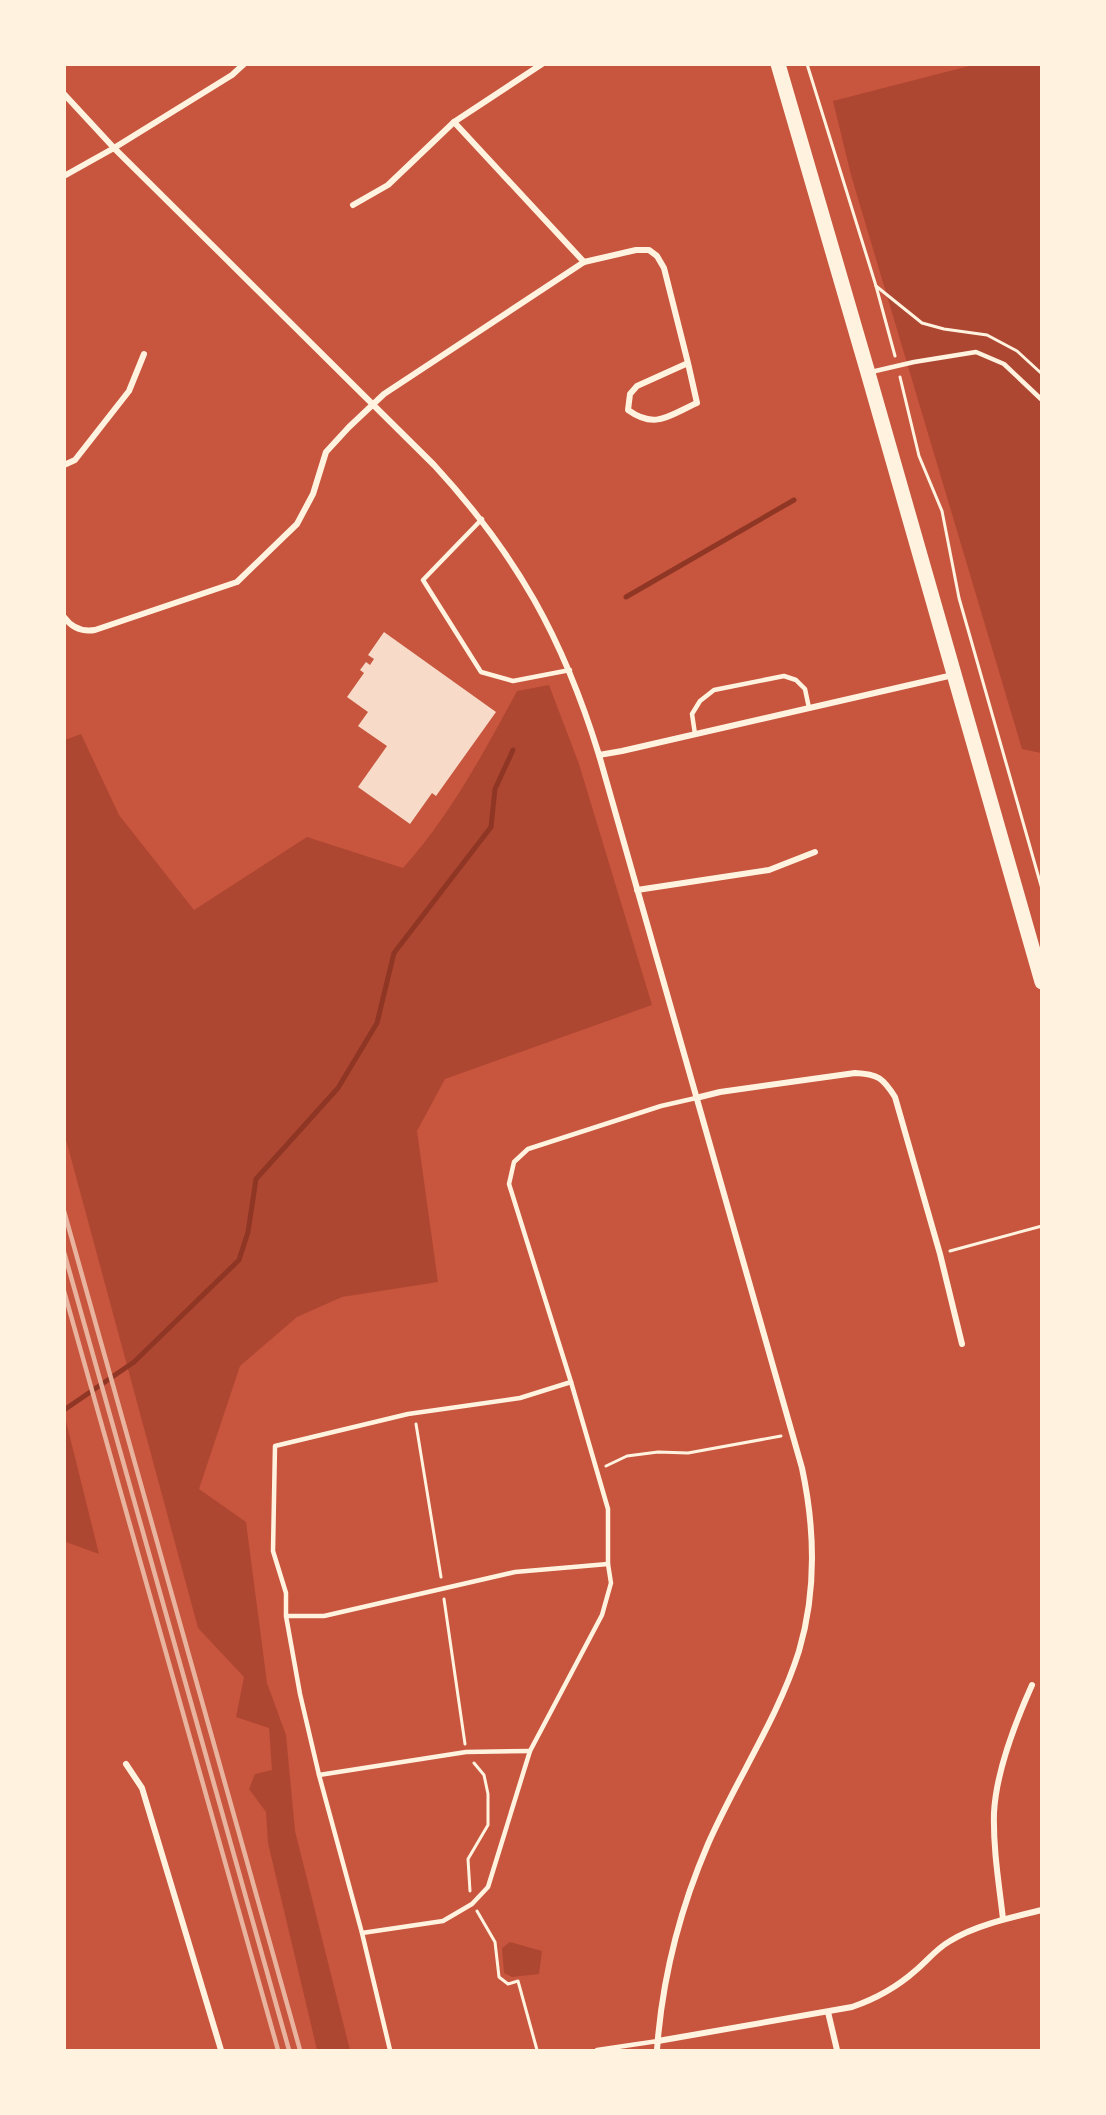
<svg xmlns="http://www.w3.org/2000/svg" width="1106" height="2115" viewBox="0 0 1106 2115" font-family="'Titillium Web',sans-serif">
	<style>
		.green { fill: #ae4732 }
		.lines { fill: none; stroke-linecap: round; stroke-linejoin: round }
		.stream { stroke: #8f3625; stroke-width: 5 }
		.building { fill: #f7dbc8 }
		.path { stroke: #fff3e0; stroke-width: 3 }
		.service { stroke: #fff3e0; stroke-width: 4.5 }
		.minor { stroke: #fff3e0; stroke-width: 6 }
		.primary { stroke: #fff3e0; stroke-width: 15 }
		.rail { stroke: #e9b49f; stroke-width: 4.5 }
	</style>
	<rect width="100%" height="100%" fill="#c8553d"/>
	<!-- green -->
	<g class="green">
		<path d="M973 65H1041V753L1022 749 851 175 833 101Z"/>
		<path d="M549 685 579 764 652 1005 445 1079 417 1131 438 1282 342 1297 297 1317 240 1366 199 1489 246 1522 267 1683 286 1735 295 1831 350 2050H317L268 1843 266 1812 249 1789 255 1774 272 1770 269 1728 236 1717 244 1677 198 1628 65 1136V740L81 734 119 815 194 910 307 837 403 868C450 816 484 752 517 691Z"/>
		<path d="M65 1417 99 1554 66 1542 65 1544Z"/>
		<path d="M510 1942 542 1951 539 1974 512 1977 504 1973 502 1948Z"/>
	</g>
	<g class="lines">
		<!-- stream -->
		<g class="stream">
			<path d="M626 597 794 500"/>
			<path d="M64 1410 134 1362 239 1260 248 1232 256 1179 338 1088 377 1023 394 953 491 827 495 789 513 750"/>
		</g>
	</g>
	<!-- building -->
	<path class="building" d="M384 632 496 712 436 796 432 793 410 824 358 787 387 746 358 726 368 712 347 697 364 673 360 670 366 662 370 665 374 659 368 655Z"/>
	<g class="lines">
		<!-- path -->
		<g class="path">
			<path d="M807 64 876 286 895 356"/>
			<path d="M876 286 922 323 944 329 987 335 1017 351 1042 374"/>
			<path d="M900 377 919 456 942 511 959 598 1042 889"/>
			<path d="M950 1251 1042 1226"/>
			<path d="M416 1424 441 1577"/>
			<path d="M606 1466 627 1456 658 1452 688 1453 781 1436"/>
			<path d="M444 1599 465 1744"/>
			<path d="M470 1891 468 1859 488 1825V1794L484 1775 474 1763"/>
			<path d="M477 1911 495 1942 499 1977 508 1984 518 1981 537 2050"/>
		</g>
		<!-- service -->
		<g class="service">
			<path d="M871 372 914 362 976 352 1004 364 1042 400"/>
			<path d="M482 519 423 580 481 672 513 681 570 670"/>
			<path d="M695 734 692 714 700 701 714 690 784 676 796 680 805 689 809 708"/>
			<path d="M286 1616H324L515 1572 608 1564"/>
			<path d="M319 1775 466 1752 530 1751"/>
			<path d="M362 1933 443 1921 472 1904 488 1887 530 1751 602 1615 611 1583 608 1564V1509L571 1382 509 1184 514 1162 528 1149 661 1106 696 1098"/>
			<path d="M390 2050 362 1933 319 1775 300 1694 286 1616V1593L273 1551 275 1446 408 1414 520 1398 571 1382"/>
			<path d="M597 2050 658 2041"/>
		</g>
		<!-- minor -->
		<g class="minor">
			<path d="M64 94 114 148 434 465C517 555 563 638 599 755L802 1468C815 1529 817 1590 799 1651 778 1718 736 1780 708 1844 680 1909 662 1980 657 2050"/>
			<path d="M454 122 584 262"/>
			<path d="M64 176 114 148 232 75 244 64"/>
			<path d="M353 205 388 185 454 122 542 64"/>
			<path d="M64 465 75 460 129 391 144 354"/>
			<path d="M64 617C72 628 83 632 95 630L237 582 297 524 313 494 326 452 349 427 384 394 584 262 636 250H649L657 256 664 268 688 363 637 386 630 394 628 410C656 430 669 415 697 403L688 363"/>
			<path d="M599 755 622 751 953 675"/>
			<path d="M637 890 769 870 815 852"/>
			<path d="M696 1098 720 1092 855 1073C878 1074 883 1078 895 1097L940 1254 962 1344"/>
			<path d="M126 1764 142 1788 221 2050"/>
			<path d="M1003 1919C999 1884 993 1849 994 1813 996 1771 1015 1723 1032 1685"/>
			<path d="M828 2012 837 2050"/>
			<path d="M658 2041 852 2007C875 1999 897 1987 915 1971 927 1961 936 1949 950 1941 975 1925 1013 1917 1042 1910"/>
		</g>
		<!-- primary -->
		<path class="primary" d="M778 64 868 373 1042 982"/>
		<!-- rail -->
		<g class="rail">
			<path d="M64 1211 300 2050"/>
			<path d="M64 1252 289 2050"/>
			<path d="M64 1291 278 2050"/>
		</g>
	</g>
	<!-- border -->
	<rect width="1106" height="2115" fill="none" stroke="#fff3e0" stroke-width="132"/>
</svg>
